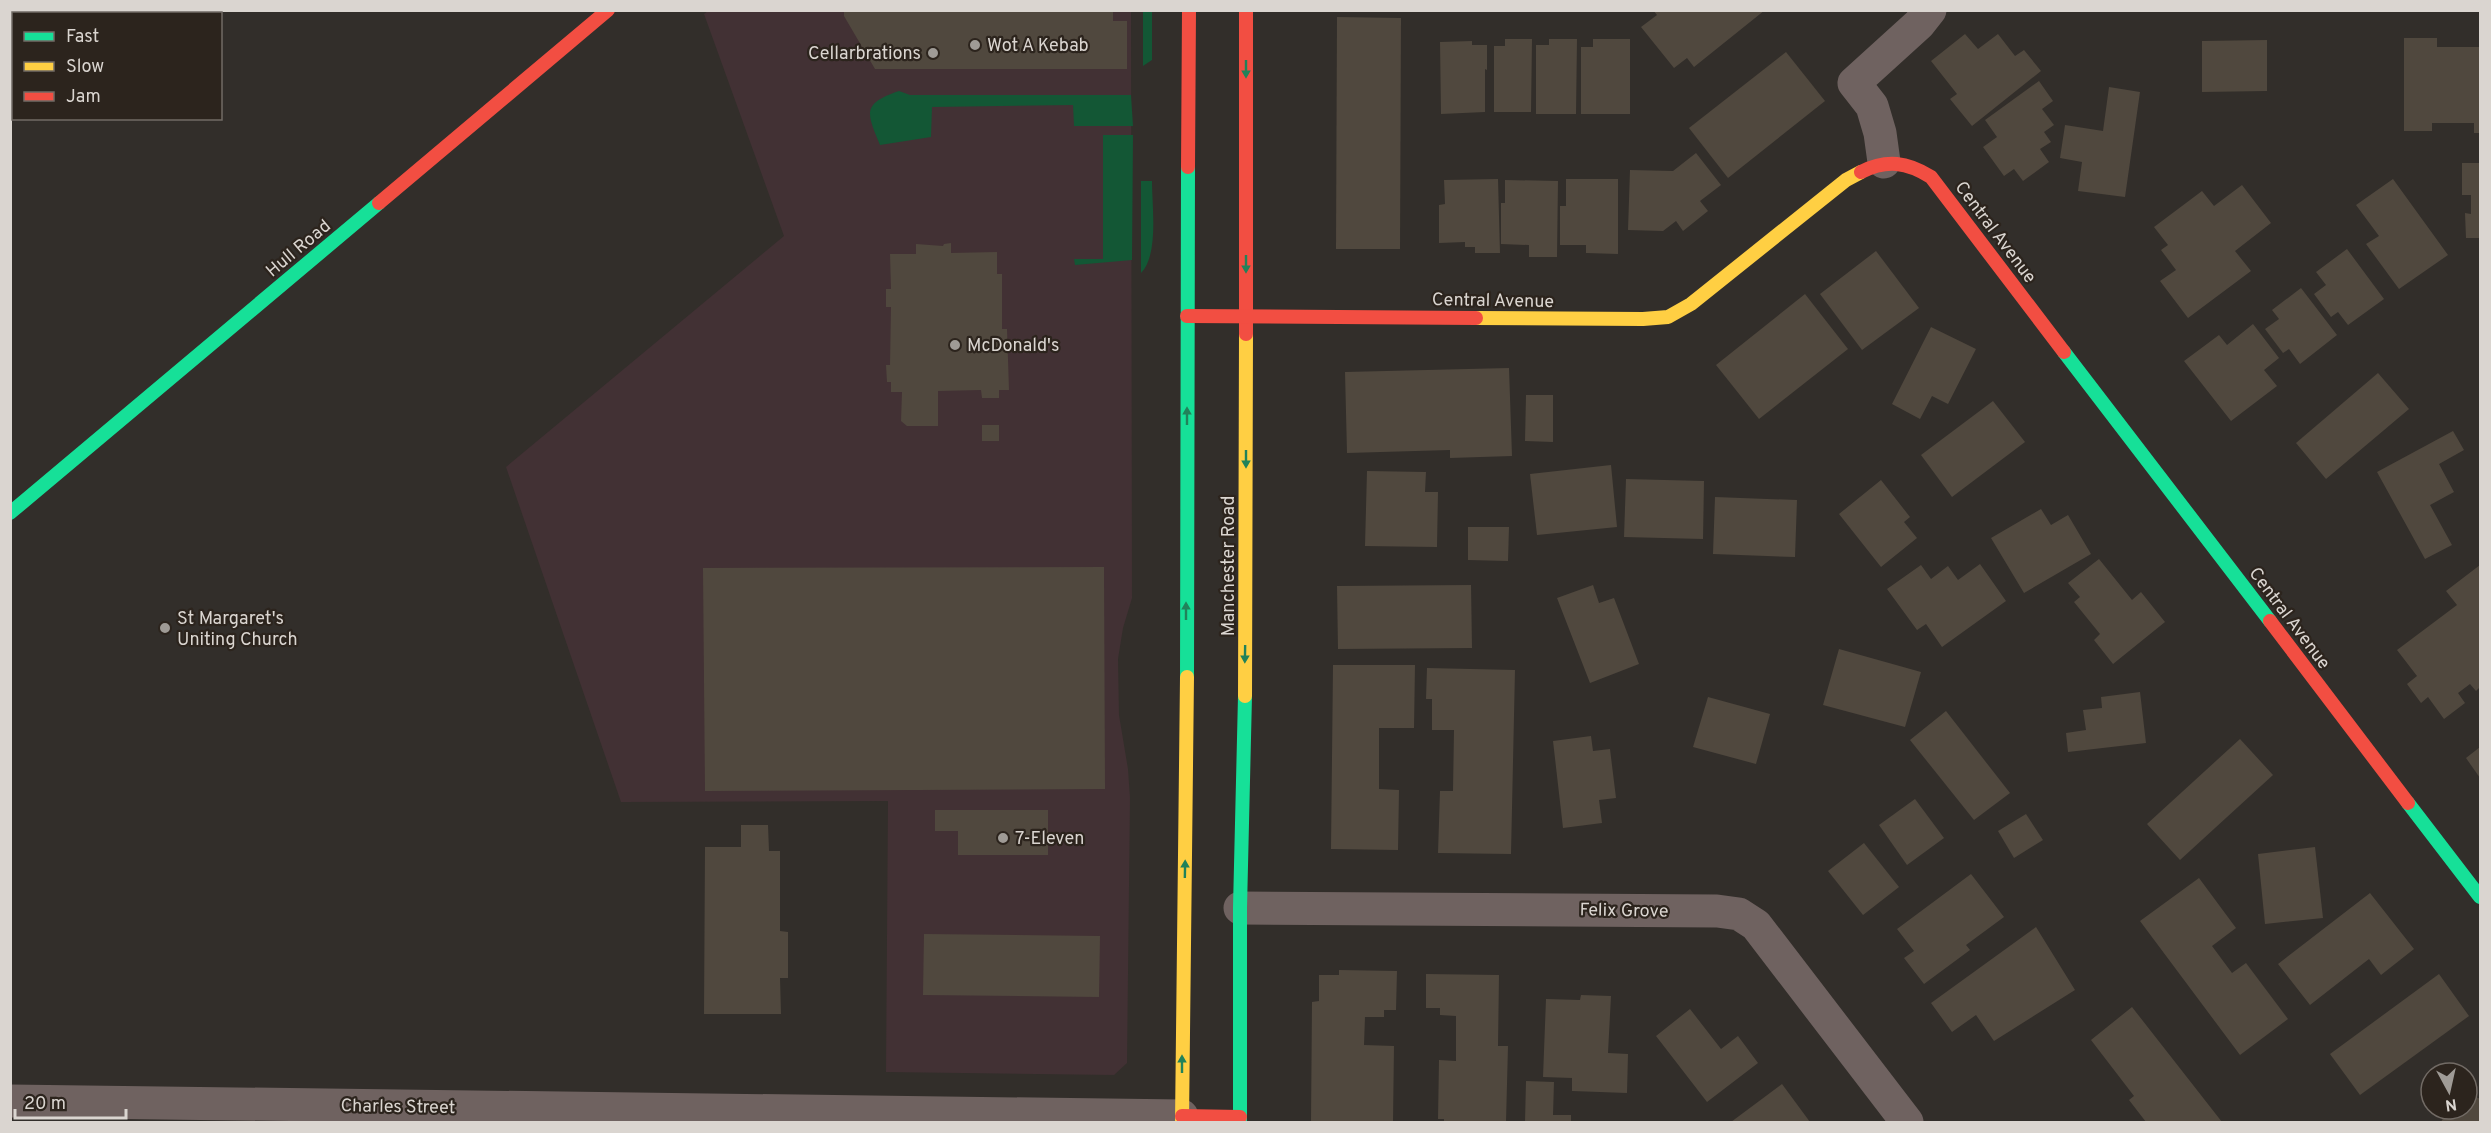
<svg xmlns="http://www.w3.org/2000/svg" width="2491" height="1133" viewBox="0 0 2491 1133" font-family="Overpass,sans-serif">
	<style>
		.commercial { fill: #423134 }
		.green { fill: #135735 }
		.building { fill: #50483e }
		.lines { fill: none; stroke-linecap: round; stroke-linejoin: round }
		.street { stroke: #6f6260; stroke-width: 33 }
		.fast { stroke: #16e098; stroke-width: 14 }
		.slow { stroke: #ffcf43; stroke-width: 14 }
		.jam { stroke: #f24e42; stroke-width: 14 }
		.oneway { fill: #21825a }
		.poi-dot { fill: #9f9b96; stroke: #2c241d; stroke-width: 2 }
		.labels { text-anchor: middle; stroke-width: 4.5; stroke-linejoin: round; paint-order: stroke }
		.poi-label { font-size: 18px; fill: #dad5d0; stroke: #2c241d; text-anchor: start }
		.street-label { font-size: 18px; fill: #dad5d0; stroke: #2c241d }
	</style>
	<rect width="100%" height="100%" fill="#322e2a"/>
	<!-- commercial -->
	<path class="commercial" d="M708 11H1131L1132 598 1123 628 1118 659 1119 715 1128 769 1130 798 1127 1063 1114 1075 886 1072 888 801 621 802 506 467 784 236 704 14Z"/>
	<!-- green -->
	<g class="green">
		<path d="M1143 11H1152V60L1143 66Z"/>
		<path d="M899 91 910 95H1131L1133 126H1074L1073 105 932 107 931 137 880 145C867 113 861 104 899 91Z"/>
		<path d="M1103 135H1133L1132 260 1075 265 1074 259H1103Z"/>
		<path d="M1141 181H1152C1152 206 1159 255 1141 273Z"/>
	</g>
	<!-- building -->
	<g class="building">
		<path d="M844 10H1113V21H1127V69H875L844 16Z"/>
		<path d="M1653 10H1765L1694 67 1687 58 1674 68 1641 27 1657 15Z"/>
		<path d="M1337 17 1401 18 1400 249H1336Z"/>
		<path d="M1965 34 1978 49 1998 34 2015 56 2024 50 2041 71 1972 126 1950 99 1957 94 1931 61Z"/>
		<path d="M2404 38H2437V47H2480V133H2474V123H2432V131H2404Z"/>
		<path d="M1505 39H1532L1531 112H1494V46H1505Z"/>
		<path d="M1549 39H1577L1576 114H1536V45H1549Z"/>
		<path d="M1593 39H1630V114H1581V47H1593Z"/>
		<path d="M2267 40V91L2202 92V41Z"/>
		<path d="M1472 41V45H1487V70L1485 69V112L1441 114 1440 42Z"/>
		<path d="M1786 52 1825 101 1728 178 1689 128Z"/>
		<path d="M2039 81 2053 101 2042 109 2054 125 2044 132 2051 142 2040 149 2049 162 2023 181 2014 169 2004 176 1983 147 1997 137 1985 120Z"/>
		<path d="M2109 87 2140 92 2125 197 2078 191 2082 162 2060 158 2065 125 2103 131Z"/>
		<path d="M1696 153 1721 185 1700 201 1708 211 1683 231 1676 221 1663 231 1628 230 1630 170 1673 171Z"/>
		<path d="M2462 163H2480V238H2466L2465 213 2471 214V195H2462Z"/>
		<path d="M1498 179 1500 253H1475V247H1465V242L1439 243V205L1445 204 1444 180Z"/>
		<path d="M1566 179H1618V254L1586 253V245H1560V206H1566Z"/>
		<path d="M2393 179 2448 255 2399 289 2366 244 2379 236 2356 205Z"/>
		<path d="M1505 180 1558 181 1557 257H1529V245L1501 244V203H1505Z"/>
		<path d="M2242 185 2271 223 2235 251 2251 271 2188 318 2160 281 2176 270 2161 250 2168 245 2154 227 2202 191 2214 206Z"/>
		<path d="M951 243V253L997 252V274H1002V329H1007L1009 390H999V398H982L981 390 938 391V426H907L901 421 902 392H891V382H887L886 365H890L891 307H886V289H891L890 254H916V244L943 246 944 244Z"/>
		<path d="M2347 249 2384 299 2348 325 2338 312 2331 317 2314 294 2326 285 2316 272Z"/>
		<path d="M1876 251 1919 308 1862 350 1820 294Z"/>
		<path d="M2301 288 2337 335 2300 364 2289 349 2283 353 2265 329 2279 319 2272 310Z"/>
		<path d="M1805 294 1848 349 1759 419 1716 365Z"/>
		<path d="M2253 324 2279 358 2264 370 2277 386 2231 421 2184 361 2219 335 2227 345Z"/>
		<path d="M1931 327 1976 349 1948 404 1932 396 1920 419 1892 404Z"/>
		<path d="M1509 368 1512 456 1450 458V450L1347 453 1345 372Z"/>
		<path d="M2378 373 2409 409 2326 479 2296 443Z"/>
		<path d="M1526 395H1553V442L1525 441Z"/>
		<path d="M1993 401 2025 442 1952 497 1921 455Z"/>
		<rect x="982" y="425" width="17" height="16"/>
		<path d="M2453 431 2464 450 2439 464 2454 492 2430 505 2452 545 2425 559 2377 472Z"/>
		<path d="M1611 465 1617 527 1537 535 1530 474Z"/>
		<path d="M1367 471 1426 472 1425 492H1438L1437 547 1365 546Z"/>
		<path d="M1626 479 1704 481 1703 539 1624 537Z"/>
		<path d="M1881 480 1910 517 1904 522 1917 538 1881 567 1839 514Z"/>
		<path d="M1715 497 1797 500 1795 557 1713 554Z"/>
		<path d="M2041 509 2051 525 2068 515 2091 554 2024 593 1991 538Z"/>
		<path d="M1468 527H1509L1508 561 1468 560Z"/>
		<path d="M2099 559 2132 600 2141 592 2165 622 2113 664 2094 640 2100 634 2074 602 2080 597 2068 583Z"/>
		<path d="M1980 564 2006 601 1942 647 1926 624 1917 630 1887 589 1921 565 1931 579 1948 566 1958 580Z"/>
		<path d="M2480 565V687L2476 691 2470 684 2458 693 2465 703 2444 719 2428 697 2421 703 2407 684 2417 676 2397 650 2457 605 2446 591Z"/>
		<path d="M1104 567 1105 789 705 791 703 568Z"/>
		<path d="M1471 585 1472 648 1338 649 1337 586Z"/>
		<path d="M1593 585 1599 603 1614 598 1639 664 1590 683 1557 598Z"/>
		<path d="M1839 649 1921 672 1905 727 1823 705Z"/>
		<path d="M1333 665H1415L1414 728H1379V789L1399 790 1398 850 1331 849Z"/>
		<path d="M1427 668 1515 670 1511 854 1438 853 1440 791H1453L1454 730H1432V699H1426Z"/>
		<path d="M2140 692 2146 743 2068 752 2066 733 2086 730 2083 710 2102 708 2101 697Z"/>
		<path d="M1708 697 1770 714 1756 764 1693 747Z"/>
		<path d="M1946 711 2010 793 1974 820 1910 740Z"/>
		<path d="M1591 736 1593 751 1610 749 1616 798 1599 800 1602 823 1563 828 1553 741Z"/>
		<path d="M2240 739 2273 775 2180 860 2147 824Z"/>
		<path d="M2480 747V778L2466 758Z"/>
		<path d="M1915 799 1944 838 1907 865 1879 825Z"/>
		<path d="M935 810H1048V855H958V831H935Z"/>
		<path d="M2026 814 2043 840 2014 858 1998 831Z"/>
		<path d="M741 825H768L769 851H780V931L788 932V978H780L781 1014H704L705 847H741Z"/>
		<path d="M1864 843 1899 887 1863 915 1828 871Z"/>
		<path d="M2315 847 2323 918 2265 924 2258 854Z"/>
		<path d="M1971 874 2004 917 1966 945 1970 950 1924 984 1904 958 1914 951 1897 929Z"/>
		<path d="M2199 878 2236 928 2212 946 2232 973 2246 963 2288 1019 2240 1055 2140 921Z"/>
		<path d="M2370 893 2414 949 2381 975 2369 959 2310 1005 2278 964Z"/>
		<path d="M2036 927 2075 990 1994 1041 1976 1015 1952 1032 1931 1003Z"/>
		<path d="M924 934 1100 936 1099 997 923 995Z"/>
		<path d="M1339 970 1397 971 1396 1010H1384V1017H1365L1364 1045 1394 1046 1393 1122H1311L1312 1002 1319 1001V975H1339Z"/>
		<path d="M1426 974 1499 975 1498 1046H1508L1506 1122H1444V1119H1438L1439 1060 1456 1061V1016L1440 1015V1008H1426Z"/>
		<path d="M2439 974 2469 1016 2360 1095 2330 1054Z"/>
		<path d="M1581 995 1611 996 1608 1053 1628 1054 1627 1093 1572 1091V1078L1543 1077 1546 999 1580 1000Z"/>
		<path d="M2132 1007 2222 1122H2146L2129 1100 2134 1096 2091 1040Z"/>
		<path d="M1690 1009 1721 1049 1738 1036 1758 1063 1707 1102 1656 1036Z"/>
		<path d="M1526 1081 1554 1082 1553 1115H1571V1122H1525Z"/>
		<path d="M1782 1084 1810 1122H1731Z"/>
		<path d="M2467 1092 2480 1099V1122H2441L2448 1109H2467Z"/>
	</g>
	<g class="lines">
		<!-- street -->
		<g class="street">
			<path d="M1884 162 1880 133 1872 106 1854 83 1919 24 1930 10"/>
			<path d="M1240 908 1717 911 1739 914 1756 925 1907 1122"/>
			<path d="M10 1101 1182 1116"/>
		</g>
		<!-- fast -->
		<g class="fast">
			<path d="M2064 352 2270 621"/>
			<path d="M10 513 379 203"/>
			<path d="M1187 677 1188 167"/>
			<path d="M2408 803 2480 897"/>
			<path d="M1240 1122V908L1245 696"/>
		</g>
		<!-- slow -->
		<g class="slow">
			<path d="M1476 318 1643 319 1668 317 1691 304 1846 180 1861 172"/>
			<path d="M1245 696 1246 334"/>
			<path d="M1182 1122 1187 677"/>
		</g>
		<!-- jam -->
		<g class="jam">
			<path d="M1246 10V334"/>
			<path d="M1188 167 1189 10"/>
			<path d="M1861 172C1887 159 1907 162 1931 177L2064 352"/>
			<path d="M379 203 608 10"/>
			<path d="M1187 316 1476 318"/>
			<path d="M2270 621 2408 803"/>
			<path d="M1182 1116 1240 1117"/>
		</g>
	</g>
	<!-- one-way arrows -->
	<defs><path id="oneway-solid" d="M-6-.8H1V-3.2L6.5 0L1 3.2V.8H-6Z" transform="scale(1.5)"/></defs>
	<g class="oneway">
		<use href="#oneway-solid" transform="translate(1246 69) rotate(90)"/>
		<use href="#oneway-solid" transform="translate(1246 264) rotate(90)"/>
		<use href="#oneway-solid" transform="translate(1187 416) rotate(-90)"/>
		<use href="#oneway-solid" transform="translate(1246 459) rotate(90)"/>
		<use href="#oneway-solid" transform="translate(1186 611) rotate(-90)"/>
		<use href="#oneway-solid" transform="translate(1245 654) rotate(91)"/>
		<use href="#oneway-solid" transform="translate(1185 869) rotate(-89)"/>
		<use href="#oneway-solid" transform="translate(1182 1064) rotate(-90)"/>
	</g>
	<!-- markers -->
	<g class="poi-dot">
		<circle cx="975" cy="45" r="6"/>
		<circle cx="933" cy="53" r="6"/>
		<circle cx="955" cy="345" r="6"/>
		<circle cx="165" cy="628" r="6"/>
		<circle cx="1003" cy="838" r="6"/>
	</g>
	<g class="labels">
		<!-- poi labels -->
		<g class="poi-label">
			<text x="987" y="51">Wot A Kebab</text>
			<text x="921" y="59" text-anchor="end">Cellarbrations</text>
			<text x="967" y="351">McDonald's</text>
			<text x="177" y="624">St Margaret's<tspan x="177" dy="21">Uniting Church</tspan></text>
			<text x="1015" y="844">7-Eleven</text>
		</g>
		<!-- street labels -->
		<g class="street-label">
			<text transform="translate(1996 232) rotate(53)" y="6">Central Avenue</text>
			<text transform="translate(298 248) rotate(-40)" y="6">Hull Road</text>
			<text transform="translate(1493 300) rotate(1)" y="6">Central Avenue</text>
			<text transform="translate(1228 566) rotate(-90)" y="6">Manchester Road</text>
			<text transform="translate(2290 618) rotate(53)" y="6">Central Avenue</text>
			<text transform="translate(1624 910) rotate(1)" y="6">Felix Grove</text>
			<text transform="translate(398 1106) rotate(1)" y="6">Charles Street</text>
		</g>
	</g>
	<!-- border -->
	<rect width="2491" height="1133" fill="none" stroke="#dad5d0" stroke-width="24"/>
	<!-- legend -->
	<rect x="12" y="12" width="210" height="108" fill="#2c241d" stroke="#726b65" stroke-width="1.5"/>
	<rect x="24" y="32" width="30" height="9" fill="#16e098" stroke="#726b65" stroke-width="1.5"/>
	<text x="66" y="42" font-size="18" fill="#dad5d0">Fast</text>
	<rect x="24" y="62" width="30" height="9" fill="#ffcf43" stroke="#726b65" stroke-width="1.5"/>
	<text x="66" y="72" font-size="18" fill="#dad5d0">Slow</text>
	<rect x="24" y="92" width="30" height="9" fill="#f24e42" stroke="#726b65" stroke-width="1.5"/>
	<text x="66" y="102" font-size="18" fill="#dad5d0">Jam</text>
	<!-- north arrow -->
	<g transform="translate(2449 1091) rotate(172)"><circle r="28" fill="#2c241d" stroke="#726b65" stroke-width="1.5"/>
	<path d="M0-4.5L10 22L0 15L-10 22Z" fill="#9f9b96"/>
	<text y="-9" font-size="16" font-weight="bold" text-anchor="middle" fill="#dad5d0">N</text>
	</g>
	<!-- scale -->
	<path d="M15 1109v9h111v-9" fill="none" stroke="#dad5d0" stroke-width="3"/>
	<text x="24" y="1109" font-size="18" fill="#dad5d0" stroke="#2c241d" stroke-width="4.5" paint-order="stroke">20 m</text>
</svg>
